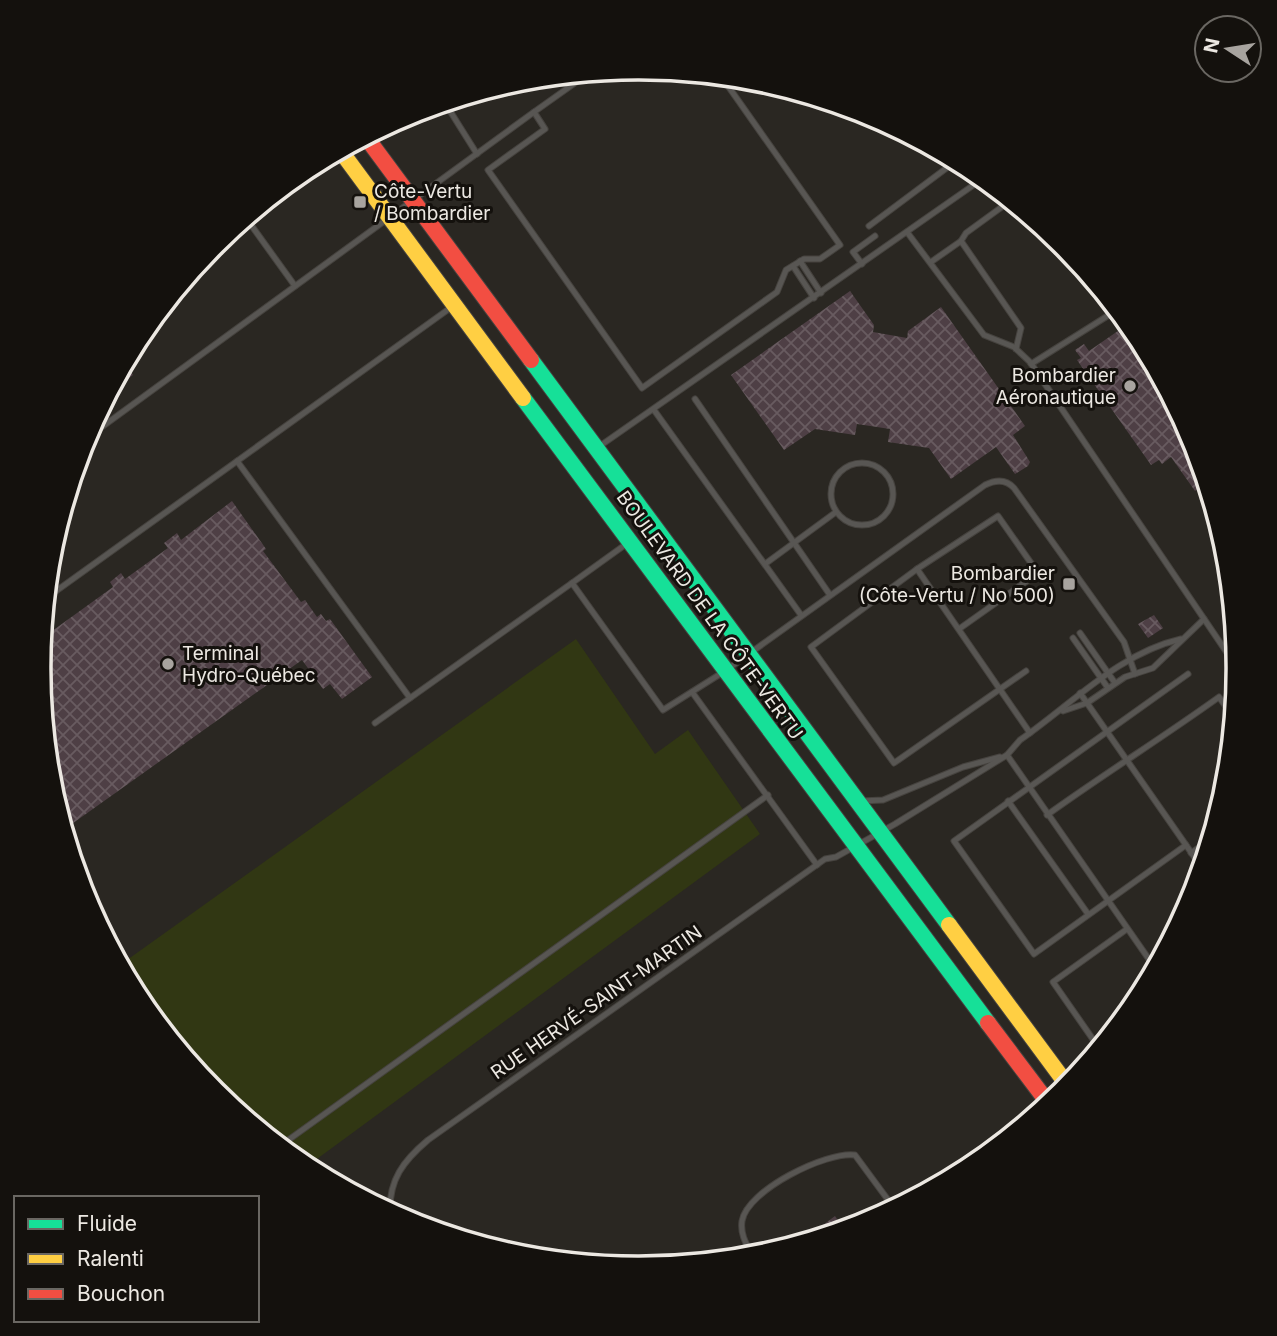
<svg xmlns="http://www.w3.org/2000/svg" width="1277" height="1336" viewBox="0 0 1277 1336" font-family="Inter,sans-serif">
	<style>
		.grass { fill: #313713 }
		.building { fill: url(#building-cross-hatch) }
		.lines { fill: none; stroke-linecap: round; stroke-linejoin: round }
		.lane-casing { stroke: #46433f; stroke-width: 7 }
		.fast-casing { stroke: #46433f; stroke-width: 18 }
		.slow-casing { stroke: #46433f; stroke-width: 18 }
		.jam-casing { stroke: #46433f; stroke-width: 18 }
		.lane { stroke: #585653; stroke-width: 5 }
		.fast { stroke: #16e098; stroke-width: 16 }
		.slow { stroke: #ffcf43; stroke-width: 16 }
		.jam { stroke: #f24e42; stroke-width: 16 }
		.poi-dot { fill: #a8a49f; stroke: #14110d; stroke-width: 2.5 }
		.labels { text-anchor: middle; stroke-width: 6; stroke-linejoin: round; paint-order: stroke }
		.poi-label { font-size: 19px; fill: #ece8e2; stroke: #14110d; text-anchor: start }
		.street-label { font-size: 19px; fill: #ece8e2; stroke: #14110d }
		.rim { fill: none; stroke: #ece8e2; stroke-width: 3.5 }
	</style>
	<defs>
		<pattern id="building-cross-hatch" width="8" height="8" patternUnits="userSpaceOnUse" patternTransform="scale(1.75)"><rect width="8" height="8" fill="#4e3f45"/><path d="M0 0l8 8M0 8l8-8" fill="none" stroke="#685b60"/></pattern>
	</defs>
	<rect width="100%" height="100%" fill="#2a2722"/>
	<!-- grass -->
	<path class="grass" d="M576 639 655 754 688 730 760 834 306 1167 214 1092 139 1001 120 965Z"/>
	<!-- building -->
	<g class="building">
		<path d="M850 291 874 325 873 332 907 338 908 331 941 307 1025 426 1013 435 1030 462 1028 466 1015 474 996 447 951 479 929 448 888 442 890 429 857 424 855 435 815 429 784 450 731 375Z"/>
		<path d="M1128 324 1138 335 1193 439 1206 483 1195 491 1171 457 1162 464 1159 460 1151 465 1077 360 1081 358 1075 350 1084 344 1089 351Z"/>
		<path d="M125 363 133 375 108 394Z"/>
		<path d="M232 501 266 549 263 551 301 602 305 600 317 617 321 614 326 621 330 619 372 677 342 699 330 684 323 689 302 660 69 826 58 811 50 785 38 668 40 655 48 650 41 639 113 587 110 582 121 573 125 579 168 548 164 543 177 533 181 540Z"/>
		<path d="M1154 615 1163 628 1148 638 1138 624Z"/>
		<path d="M835 1216 844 1230 830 1234 823 1225Z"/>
	</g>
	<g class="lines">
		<!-- lane casing -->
		<g class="lane-casing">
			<g id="lane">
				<path d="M589 73 534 112 545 129 488 170 642 388 777 292 786 270 804 259H820L840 245 721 76"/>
				<path d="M445 103 477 154"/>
				<path d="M246 218 295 286"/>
				<path d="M869 226 956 161"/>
				<path d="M907 232 984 335 1014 347 1030 362 1238 669"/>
				<path d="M961 241 966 233 1010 201"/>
				<path d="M800 261 821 293"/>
				<path d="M931 262 961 241 1021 328 1016 349"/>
				<path d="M862 264 853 252 875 236"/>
				<path d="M793 266 814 298"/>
				<path d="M1031 364 1117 310"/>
				<path d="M695 399 830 595"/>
				<path d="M654 410 801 615"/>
				<path d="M84 440 534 112"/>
				<path d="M597 448 975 184 977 173"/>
				<path d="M237 461 410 698"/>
				<circle cx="862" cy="494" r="31"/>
				<path d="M765 564 836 512"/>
				<path d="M917 569 1030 733"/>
				<path d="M572 583 629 542"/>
				<path d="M45 599 453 306"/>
				<path d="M959 629 1038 573 998 516 917 569 811 647 894 763 1026 671"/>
				<path d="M1080 633 1115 683"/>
				<path d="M1073 638 1108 688"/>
				<path d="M692 692 817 865"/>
				<path d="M1080 693 1202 868"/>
				<path d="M1063 711 1087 703 1125 677 1153 668 1204 619"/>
				<path d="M375 723 572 583 663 710 725 671 985 485C995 480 1006 479 1014 488L1124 642 1135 674"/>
				<path d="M1007 755 1155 968"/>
				<path d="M861 801 883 800 963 767 1000 757"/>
				<path d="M1008 801 1088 914"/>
				<path d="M1047 815C1104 774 1162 738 1219 697L1234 718"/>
				<path d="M1186 845 1034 954 954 841 1188 674"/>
				<path d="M1191 853 1211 839"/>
				<path d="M1099 1048 1053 982 1127 929"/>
				<path d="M280 1146 768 795"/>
				<path d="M390 1212C389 1180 403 1161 428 1140L825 859 836 857 895 824 1007 755 1020 740C1072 704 1119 653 1181 639"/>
				<path d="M753 1257C747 1245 740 1235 742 1221 747 1190 827 1151 855 1155L894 1208"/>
			</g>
		</g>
		<!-- fast casing -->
		<g class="fast-casing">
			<g id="fast">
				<path d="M531 360 949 925"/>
				<path d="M523 398 988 1023"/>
			</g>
		</g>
		<!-- slow casing -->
		<g class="slow-casing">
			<g id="slow">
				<path d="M340 150 523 398"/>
				<path d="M949 925 1068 1086"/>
			</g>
		</g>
		<!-- jam casing -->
		<g class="jam-casing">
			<g id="jam">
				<path d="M366 137 531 360"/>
				<path d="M988 1023 1049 1104"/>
			</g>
		</g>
		<!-- lane -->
		<use href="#lane" class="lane"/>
		<!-- fast -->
		<use href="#fast" class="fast"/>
		<!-- slow -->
		<use href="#slow" class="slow"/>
		<!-- jam -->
		<use href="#jam" class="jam"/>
	</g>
	<!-- markers -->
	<g class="poi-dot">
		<rect x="353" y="195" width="14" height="14" rx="3.5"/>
		<circle cx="1130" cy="386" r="7"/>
		<rect x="1062" y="577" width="14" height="14" rx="3.5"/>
		<circle cx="168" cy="664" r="7"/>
	</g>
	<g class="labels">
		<!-- poi labels -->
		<g class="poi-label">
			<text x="374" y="198">Côte-Vertu<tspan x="374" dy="22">/ Bombardier</tspan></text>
			<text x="1116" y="382" text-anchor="end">Bombardier<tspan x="1116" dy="22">Aéronautique</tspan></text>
			<text x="1055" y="580" text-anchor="end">Bombardier<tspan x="1055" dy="22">(Côte-Vertu / No 500)</tspan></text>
			<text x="182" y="660">Terminal<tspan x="182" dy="22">Hydro-Québec</tspan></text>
		</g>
		<!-- street labels -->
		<g class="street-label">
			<text transform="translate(710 615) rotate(54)" y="7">BOULEVARD DE LA CÔTE-VERTU</text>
			<text transform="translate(596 1002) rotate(-35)" y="7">RUE HERVÉ-SAINT-MARTIN</text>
		</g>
	</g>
	<!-- crop -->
	<path d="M0 0H1277V1336H0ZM638 80H639A587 587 0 0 1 1226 667V669A587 587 0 0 1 639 1256H638A587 587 0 0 1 51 669V667A587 587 0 0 1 638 80Z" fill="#14110d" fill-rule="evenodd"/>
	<path class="rim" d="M638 80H639A587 587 0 0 1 1226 667V669A587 587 0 0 1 639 1256H638A587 587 0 0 1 51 669V667A587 587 0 0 1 638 80Z"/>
	<!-- legend -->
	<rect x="14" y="1196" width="245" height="126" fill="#14110d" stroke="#6a6762" stroke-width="2"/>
	<rect x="28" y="1219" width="35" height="10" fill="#16e098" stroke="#6a6762" stroke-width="2"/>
	<text x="77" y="1231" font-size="21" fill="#ece8e2">Fluide</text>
	<rect x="28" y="1254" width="35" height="10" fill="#ffcf43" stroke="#6a6762" stroke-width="2"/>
	<text x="77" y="1266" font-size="21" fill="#ece8e2">Ralenti</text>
	<rect x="28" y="1289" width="35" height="10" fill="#f24e42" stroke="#6a6762" stroke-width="2"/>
	<text x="77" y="1301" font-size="21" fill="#ece8e2">Bouchon</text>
	<!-- north arrow -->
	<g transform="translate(1228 49) rotate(282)"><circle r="33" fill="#14110d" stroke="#6a6762" stroke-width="2"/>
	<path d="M0-5L12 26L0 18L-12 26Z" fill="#a8a49f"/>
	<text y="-10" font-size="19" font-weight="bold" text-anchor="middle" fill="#ece8e2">N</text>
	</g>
</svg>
